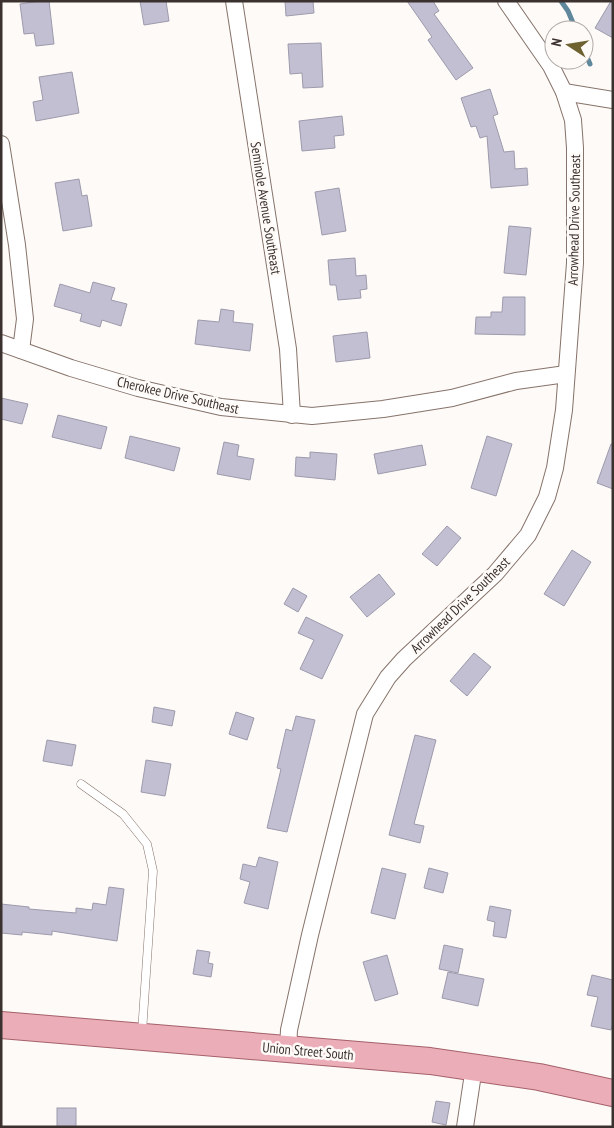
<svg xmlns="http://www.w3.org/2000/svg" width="614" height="1128" viewBox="0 0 614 1128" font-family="'PT Sans Narrow',sans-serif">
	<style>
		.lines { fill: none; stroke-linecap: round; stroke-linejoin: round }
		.stream { stroke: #5f889c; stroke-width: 5 }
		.building { fill: #c2bfd2; stroke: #9d9aac }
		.service-casing { stroke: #86736a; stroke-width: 9 }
		.minor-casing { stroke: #86736a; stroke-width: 18 }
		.primary-casing { stroke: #a56069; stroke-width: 28 }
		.service { stroke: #fff; stroke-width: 8 }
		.minor { stroke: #fff; stroke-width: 16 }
		.primary { stroke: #ebaeb8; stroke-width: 26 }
		.labels { text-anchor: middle; stroke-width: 5; stroke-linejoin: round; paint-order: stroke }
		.street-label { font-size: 14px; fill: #3b322f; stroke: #fefaf8 }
	</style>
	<rect width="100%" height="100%" fill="#fefaf8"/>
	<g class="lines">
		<!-- stream -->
		<g class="stream">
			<path d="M561 1 568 11 576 30"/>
			<path d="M584 50 590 64"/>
		</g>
	</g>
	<!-- building -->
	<g class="building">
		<path d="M40 1H49L54 44 36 46 34 33 24 34 20 4Z"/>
		<path d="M140 1H166L169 21 144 25Z"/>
		<path d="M285 1H313L314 13 286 16Z"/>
		<path d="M407 1H433L439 11 434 14 473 68 456 80 428 40 432 37Z"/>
		<path d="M611 1H613V38L595 28Z"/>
		<path d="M321 43 323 87 303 88 302 73 290 74 288 44Z"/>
		<path d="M72 72 79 113 36 121 33 102 43 100 39 77Z"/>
		<path d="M490 89 498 114 493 116 504 152 514 151 515 169 527 168 528 185 491 188 487 136 480 138 476 126 471 127 461 98Z"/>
		<path d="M342 116 344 135 334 136 335 148 302 151 299 121Z"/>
		<path d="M79 179 82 196 87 195 92 226 63 231 55 183Z"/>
		<path d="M339 188 346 231 322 235 315 192Z"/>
		<path d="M509 226 531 228 526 275 504 273Z"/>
		<path d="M355 258 356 276 366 275 367 289 360 290 361 298 338 300 336 285H330L328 260Z"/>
		<path d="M93 282 115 288 111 300 127 304 121 326 102 320 100 327 80 321 82 314 54 306 60 284 90 293Z"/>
		<path d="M503 297H525V335L475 334 476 317H491V312H502Z"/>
		<path d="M221 309 234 311 233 322 253 324 250 351 195 344 198 320 219 322Z"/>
		<path d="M367 332 370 358 336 362 333 336Z"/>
		<path d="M1 398 28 404 22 424 1 419Z"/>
		<path d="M58 415 107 427 101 449 52 437Z"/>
		<path d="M130 436 180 448 174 471 125 458Z"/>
		<path d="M487 436 512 444 496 496 471 488Z"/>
		<path d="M224 442 239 445 237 456 254 459 250 480 217 474Z"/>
		<path d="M611 444H613V489L597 483Z"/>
		<path d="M422 445 426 465 378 474 374 454Z"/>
		<path d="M310 452 337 454 335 480 295 476 296 457 310 458Z"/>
		<path d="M447 526 461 538 437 566 422 554Z"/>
		<path d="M572 550 591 562 564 606 544 594Z"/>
		<path d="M379 574 395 594 367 617 350 597Z"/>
		<path d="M293 588 307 596 298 612 284 604Z"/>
		<path d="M306 617 343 635 322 679 300 669 314 640 298 633Z"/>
		<path d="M474 653 491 667 467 696 450 681Z"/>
		<path d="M154 707 175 711 172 726 152 722Z"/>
		<path d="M236 712 254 718 247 740 229 734Z"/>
		<path d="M296 716 315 720 287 832 267 828 281 769 277 768 286 729 292 731Z"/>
		<path d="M415 735 436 740 414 824 424 826 420 843 389 835Z"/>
		<path d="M47 740 76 745 72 766 43 761Z"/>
		<path d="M146 760 171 764 165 796 141 792Z"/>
		<path d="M259 857 278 862 268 909 244 903 250 882 240 879 243 864 256 867Z"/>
		<path d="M382 868 406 874 395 919 371 913Z"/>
		<path d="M429 868 448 873 443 893 424 888Z"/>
		<path d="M109 887 124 889 117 941 52 931V935L22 932V935L1 933V904L29 907V909L76 913V908L92 910 93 903 106 905Z"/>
		<path d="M490 906 511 910 506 938 493 936 495 922 487 920Z"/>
		<path d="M444 945 463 949 458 973 439 969Z"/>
		<path d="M197 950 210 952 208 963 213 964 211 977 193 974Z"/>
		<path d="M387 955 398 994 375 1001 363 962Z"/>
		<path d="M448 972 484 979 478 1006 442 998Z"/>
		<path d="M592 975 613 980V1023L611 1030 591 1026 598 997 587 995Z"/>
		<path d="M436 1101 450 1103 446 1125 432 1122Z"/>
		<rect x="57" y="1108" width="19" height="19"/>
	</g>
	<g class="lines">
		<!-- service casing -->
		<g class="service-casing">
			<path id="service" d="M81 784 123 814 147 844 153 871 142 1032"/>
		</g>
		<!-- minor casing -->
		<g class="minor-casing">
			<g id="minor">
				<path d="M234 1 288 349 292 415"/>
				<path d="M564 92 613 100"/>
				<path d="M1 144 17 245 25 319 21 350"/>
				<path d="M1 343 71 368 138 388 221 407 312 416 383 409 452 398 516 381 566 374"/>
				<path d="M288 1049 289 1030 310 935 365 714 388 677 404 659 495 574 528 535 547 497 555 468 564 410 575 263V148L573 120 564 92 551 66 506 1"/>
				<path d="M465 1127 474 1067"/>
			</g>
		</g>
		<!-- primary casing -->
		<g class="primary-casing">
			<path id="primary" d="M1 1025 430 1061 539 1077 613 1093"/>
		</g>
		<!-- service -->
		<use href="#service" class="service"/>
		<!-- minor -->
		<use href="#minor" class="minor"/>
		<!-- primary -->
		<use href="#primary" class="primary"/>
	</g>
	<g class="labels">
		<!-- street labels -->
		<g class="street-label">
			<text transform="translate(266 208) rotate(81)" y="5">Seminole Avenue Southeast</text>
			<text transform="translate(574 220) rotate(-89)" y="5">Arrowhead Drive Southeast</text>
			<text transform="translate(178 395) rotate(13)" y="5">Cherokee Drive Southeast</text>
			<text transform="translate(460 605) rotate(-44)" y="5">Arrowhead Drive Southeast</text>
			<text transform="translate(308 1051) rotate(5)" y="5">Union Street South</text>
		</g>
	</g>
	<!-- border -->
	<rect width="614" height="1128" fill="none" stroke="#3b322f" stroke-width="5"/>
	<!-- north arrow -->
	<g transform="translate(569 45) rotate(282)"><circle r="24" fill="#fefaf8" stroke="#b0aaa8"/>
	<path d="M0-4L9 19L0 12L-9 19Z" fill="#6e6330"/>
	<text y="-8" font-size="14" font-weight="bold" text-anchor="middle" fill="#3b322f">N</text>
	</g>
</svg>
